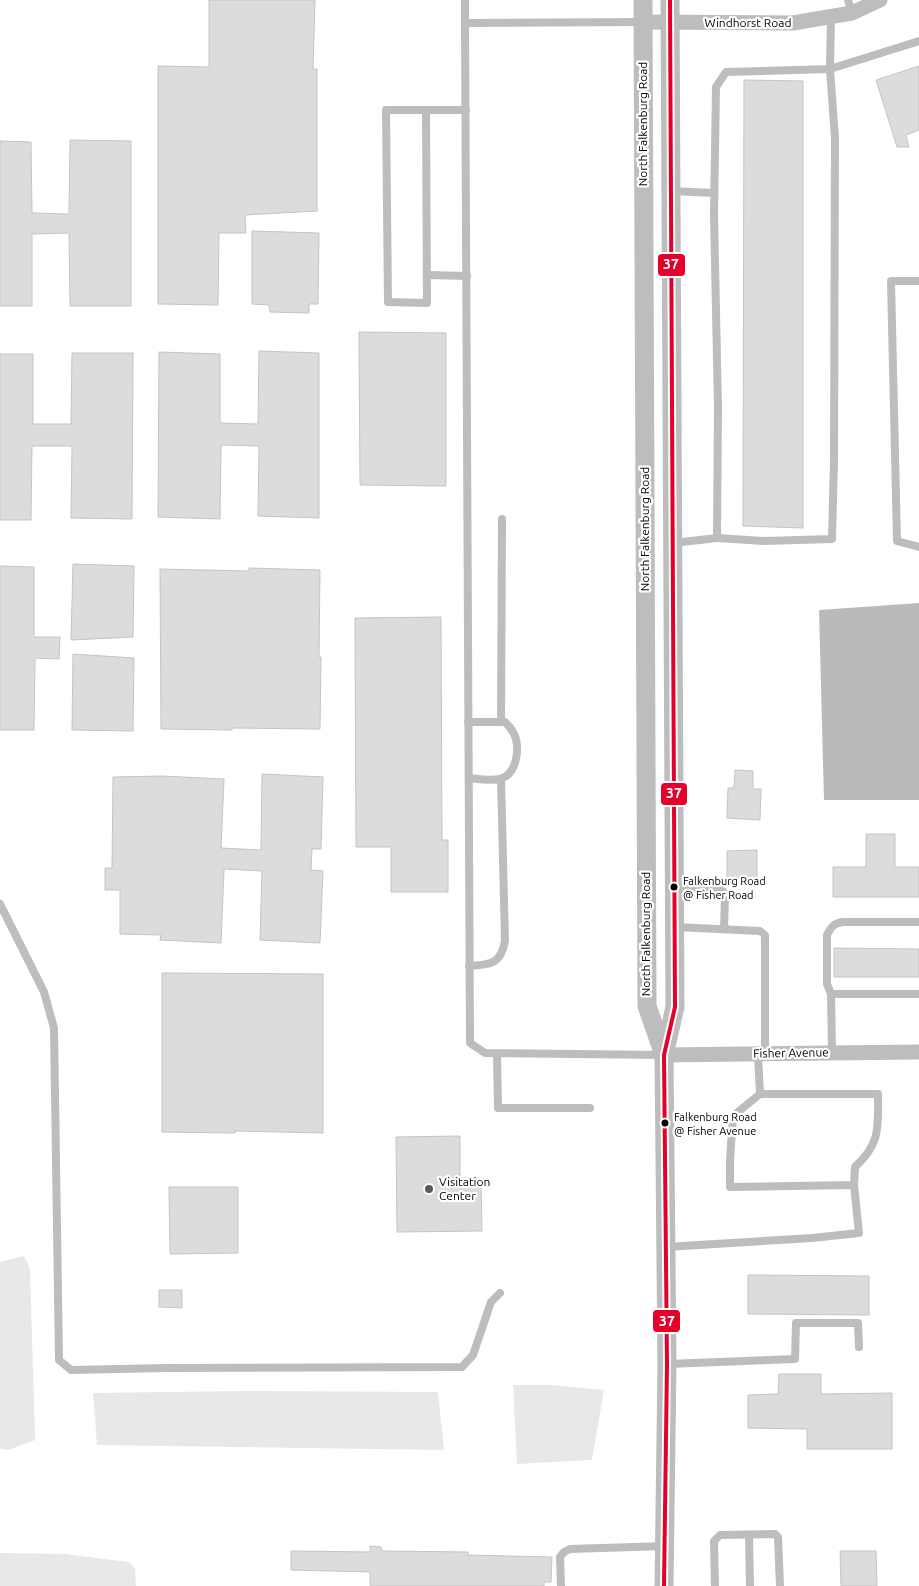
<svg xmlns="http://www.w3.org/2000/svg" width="919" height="1586" viewBox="0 0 919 1586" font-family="Ubuntu,sans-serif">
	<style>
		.green { fill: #e8e8e8 }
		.water { fill: #bababa }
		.building { fill: #dcdcdc; stroke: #c4c4c4 }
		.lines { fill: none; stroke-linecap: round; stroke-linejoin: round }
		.service { stroke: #bdbdbd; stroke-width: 8 }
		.minor { stroke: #bdbdbd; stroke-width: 15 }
		.tertiary { stroke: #bdbdbd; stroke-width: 19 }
		.bus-1-casing { stroke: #fff; stroke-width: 8 }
		.bus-1 { stroke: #e4002b; stroke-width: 4 }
		.bus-dot { fill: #000; stroke: #fff; stroke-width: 2 }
		.poi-dot { fill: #595959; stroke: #fff; stroke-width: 2 }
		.labels { text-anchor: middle; stroke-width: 4.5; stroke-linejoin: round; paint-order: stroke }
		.bus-label { font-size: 11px; fill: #000; stroke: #fff; text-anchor: start }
		.street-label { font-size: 12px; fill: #000; stroke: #fff }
		.poi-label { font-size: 12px; fill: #000; stroke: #fff; text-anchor: start }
		.line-badge { stroke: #fff; stroke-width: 2 }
		.badge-label { font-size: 14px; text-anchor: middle; font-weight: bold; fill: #fff }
	</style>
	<rect width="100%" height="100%" fill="#fff"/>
	<!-- green -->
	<g class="green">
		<path d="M24 1256 30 1269 35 1440 8 1450 0 1449V1262Z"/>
		<path d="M513 1385H552L604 1390 592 1460 517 1464Z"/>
		<path d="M244 1391 438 1392 444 1450 97 1445 93 1393Z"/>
		<path d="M0 1553 65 1554 128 1562 135 1568 136 1586H0Z"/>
	</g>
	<!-- water -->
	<path class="water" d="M919 603V800H824L819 610Z"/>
	<!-- building -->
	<g class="building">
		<path d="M209 0H315L313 69H317V211L245 215 246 233H219L218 305 158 304V66L209 67Z"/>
		<path d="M919 66V130L906 135 909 147H897L876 80Z"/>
		<path d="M744 80 803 81V528L743 526Z"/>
		<path d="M70 140 131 141V306H70L69 233 32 234V306H0V141L31 142 32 213 69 214Z"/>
		<path d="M252 231 319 233 318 304H309V313L270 312 269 305 252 304Z"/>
		<path d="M359 332 446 333V486L360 485Z"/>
		<path d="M259 351 319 353V518L258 516 259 446 221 445 220 519 158 517 159 352 220 354V423L258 424Z"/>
		<path d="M72 353H133L132 519 71 518 72 446H32L31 520H0V354H33V424H71Z"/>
		<path d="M73 564 134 566 133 637 71 640Z"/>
		<path d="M0 566 34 567V637H60L59 659 35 658 34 730H0Z"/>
		<path d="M249 568 320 570 319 657H321L320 729 232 728V730L161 729 160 569 249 571Z"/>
		<path d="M441 617 442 840H448V892H391V847H356L355 618Z"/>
		<path d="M73 654 134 658 133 731 72 730Z"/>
		<path d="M735 770 753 771V789H761L760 820 727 818 728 788H734Z"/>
		<path d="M262 774 323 777 321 849H312L311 870 323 871 320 943 260 940 262 871 224 869 221 943 160 940 161 935 120 934V890H105V868H112L113 777 162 776 224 779 221 848 261 850Z"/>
		<path d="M866 834H895V867H919V897H833V867H866Z"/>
		<path d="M757 850V885H727V851Z"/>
		<path d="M834 948 919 949V977H834Z"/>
		<path d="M162 973 323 974V1133L235 1131V1133L162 1132Z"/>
		<path d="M460 1136V1178H481L482 1231 397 1232 396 1137Z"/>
		<path d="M169 1187H238V1253L170 1254Z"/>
		<path d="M748 1275 869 1276V1315L748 1314Z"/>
		<path d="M159 1290H182V1308L159 1307Z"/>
		<path d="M779 1374H821V1394L892 1393V1449H807V1429L748 1428V1395L778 1394Z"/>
		<path d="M370 1546 381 1547 382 1551 468 1552V1555L552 1557 551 1582H544V1586H370V1572L291 1570V1551L370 1552Z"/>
		<path d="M840 1551H876L877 1586H841Z"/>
	</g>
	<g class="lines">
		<!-- service -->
		<g class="service">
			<path d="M465 0V23"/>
			<path d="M848 0 852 13"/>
			<path d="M643 22 465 23 470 1043 485 1053 664 1055"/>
			<path d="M426 110 427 303 388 302 386 110H466"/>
			<path d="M671 191 714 193"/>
			<path d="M427 275 467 276"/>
			<path d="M919 281H891L897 541 919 547"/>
			<path d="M717 538 764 541 832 539 834 461 835 138 830 69 919 41"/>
			<path d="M673 543 717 538 718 407 714 215 716 87 726 72 830 69 831 16"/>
			<path d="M468 722H505C510 727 514 732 516 739 519 752 516 775 500 779 491 781 478 779 469 778"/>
			<path d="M501 722 502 519"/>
			<path d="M675 885 723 891 725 895 724 929"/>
			<path d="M0 904 44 992 54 1028 59 1360 71 1370 168 1368 462 1367 473 1355 491 1302 500 1293"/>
			<path d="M675 927 760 931 765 935V1054"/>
			<path d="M469 966C490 965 501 964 505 941L501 779"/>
			<path d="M831 994H919"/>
			<path d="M832 1053 831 994 827 984V935C831 927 834 923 843 922H919"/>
			<path d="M497 1054 498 1108H590"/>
			<path d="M758 1054 760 1094"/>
			<path d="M666 1247 812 1238 859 1233 854 1185 855 1167C881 1143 878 1127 878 1094H760L733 1116 730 1160V1187L854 1185"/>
			<path d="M667 1364 795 1359 796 1323H858L859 1347"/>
			<path d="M749 1535 750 1586"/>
			<path d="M561 1586 560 1557 564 1552 570 1549 665 1546"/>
			<path d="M715 1586 714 1541 720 1535 775 1534 778 1537 780 1586"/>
		</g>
		<!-- minor -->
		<g class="minor">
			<path d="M643 22 793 23 852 13 880 0"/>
			<path d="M664 1055 919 1052"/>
		</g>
		<!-- tertiary -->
		<g class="tertiary">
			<path d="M643 0 647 1006 664 1055"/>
			<path d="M664 1586 667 1364 664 1055 675 1007 670 0"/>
		</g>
		<!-- bus-1 casing -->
		<g class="bus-1-casing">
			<path id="bus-1" d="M664 1586 667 1364 664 1055 675 1007 670 0"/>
		</g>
		<!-- bus-1 -->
		<use href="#bus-1" class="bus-1"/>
	</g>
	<!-- markers -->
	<g class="bus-dot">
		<circle cx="674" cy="887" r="4.5"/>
		<circle cx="665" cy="1123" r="4.5"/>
	</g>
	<circle class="poi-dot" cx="429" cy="1189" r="5"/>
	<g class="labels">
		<!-- bus labels -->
		<g class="bus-label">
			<text x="683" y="885">Falkenburg Road<tspan x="683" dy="14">@ Fisher Road</tspan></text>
			<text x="674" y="1121">Falkenburg Road<tspan x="674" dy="14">@ Fisher Avenue</tspan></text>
		</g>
		<!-- street labels -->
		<g class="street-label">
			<text x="748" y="27">Windhorst Road</text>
			<text transform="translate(643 124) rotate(-90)" y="4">North Falkenburg Road</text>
			<text transform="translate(645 529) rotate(-90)" y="4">North Falkenburg Road</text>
			<text transform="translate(646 934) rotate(-90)" y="4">North Falkenburg Road</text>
			<text transform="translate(791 1053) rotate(-1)" y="4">Fisher Avenue</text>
		</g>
		<!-- poi labels -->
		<g class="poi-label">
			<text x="439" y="1186">Visitation<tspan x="439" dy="14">Center</tspan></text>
		</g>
	</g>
	<g class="line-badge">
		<rect x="657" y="253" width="29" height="24" rx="5" fill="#e4002b"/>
		<rect x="660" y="782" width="28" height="24" rx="5" fill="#e4002b"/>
		<rect x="652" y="1309" width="29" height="24" rx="5" fill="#e4002b"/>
	</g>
	<g class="badge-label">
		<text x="671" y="269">37</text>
		<text x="674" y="798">37</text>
		<text x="667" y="1326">37</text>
	</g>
</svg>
